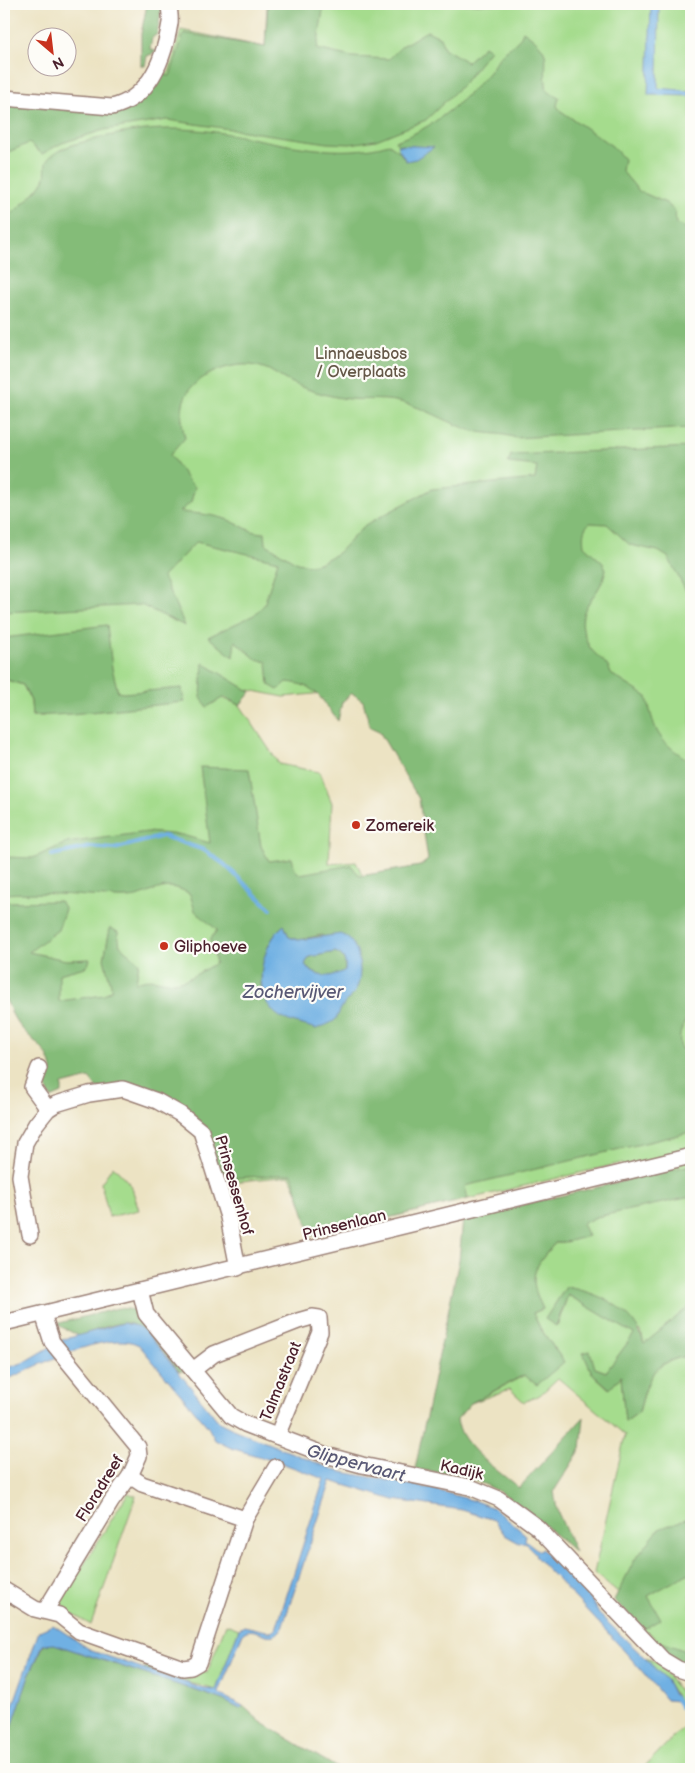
<svg xmlns="http://www.w3.org/2000/svg" width="695" height="1773" viewBox="0 0 695 1773" font-family="'Balsamiq Sans',sans-serif">
	<style>
		.green { fill: #a5dc8d; stroke: #787e5c; fill-rule: evenodd }
		.forest { fill: #84bc78; stroke: #676e52; fill-rule: evenodd }
		.water { fill: #6fb0e3; stroke: #5c6887; fill-rule: evenodd }
		.lines { fill: none; stroke-linecap: round; stroke-linejoin: round }
		.stream { stroke: #6fb0e3; stroke-width: 4 }
		.minor-casing { stroke: #9b8177; stroke-width: 18 }
		.minor { stroke: #fff; stroke-width: 15 }
		.poi-dot { fill: #c8321e; stroke: #fdfcf7; stroke-width: 2 }
		.labels { text-anchor: middle; stroke-width: 4.5; stroke-linejoin: round; paint-order: stroke }
		.park-label { font-size: 16px; fill: #655848; stroke: #fdfcf7 }
		.poi-label { font-size: 16px; fill: #4a1f2b; stroke: #fdfcf7; text-anchor: start }
		.street-label { font-size: 16px; fill: #4a1f2b; stroke: #fdfcf7 }
		.water-label { font-size: 18px; font-style: italic; fill: #595975; stroke: #fdfcf7 }
	</style>
	<rect width="100%" height="100%" fill="#fdfcf7"/>
	<filter id="ink" filterUnits="userSpaceOnUse"><feTurbulence type="fractalNoise" baseFrequency=".02" numOctaves="2"/><feDisplacementMap in="SourceGraphic" scale="10" xChannelSelector="R" yChannelSelector="G"/><feConvolveMatrix kernelMatrix="1 2 1 2 8 2 1 2 1" color-interpolation-filters="sRGB"/></filter>
	<filter id="wash" filterUnits="userSpaceOnUse"><feTurbulence type="fractalNoise" baseFrequency=".0096" numOctaves="4" result="noise"/><feDisplacementMap in="SourceGraphic" scale="20" xChannelSelector="R" yChannelSelector="G"/><feGaussianBlur stdDeviation="1.12" result="paint"/><feColorMatrix in="noise" values="0 0 0 0 0 0 0 0 0 0 0 0 0 0 0 0 0 1.4 0 .05"/><feComposite in="paint" operator="in"/></filter>
	<g filter="url(#wash)">
		<rect width="100%" height="100%" fill="#ece3c3"/>
		<!-- green -->
		<g class="green">
			<path d="M267 4H691V1305L644 1345 641 1331 566 1287 557 1326 568 1295 635 1334 606 1372 595 1368 592 1373 609 1389 621 1375 625 1422 639 1412C649 1375 651 1363 691 1355V1666L659 1648 644 1629 650 1620 594 1573 625 1435 558 1378 540 1395 524 1402 510 1389 471 1403 525 1375 564 1362 540 1328 533 1313 543 1309C526 1276 533 1268 556 1242H566L582 1223 596 1217 636 1208 622 1163 319 1234 313 1228 290 1176 231 1182 222 1136 18 1016 4 999V679L23 685 31 701 32 716H44L26 681 4 677V105L115 111 169 72 181 30 265 47ZM202 690H249L284 697 343 691 378 698 430 797 437 869 366 881 356 862 329 864 332 803 319 772 279 764 240 705Z"/>
			<path d="M113 1166 131 1185 139 1210 109 1217 101 1183Z"/>
			<path d="M128 1493 136 1496 91 1625 65 1610 60 1603Z"/>
			<path d="M226 1624 239 1629 216 1690 186 1682 144 1668 149 1665 191 1678 197 1675 200 1670 207 1673Z"/>
			<path d="M645 1658 658 1662 681 1694 691 1688V1769H642L690 1720 667 1681Z"/>
		</g>
		<!-- forest -->
		<g class="forest">
			<path d="M147 4 162 7 157 34 152 38 150 49 157 52 147 56 145 66H141V34Z"/>
			<path d="M268 4H324L317 49 352 57 389 59 402 46 427 31 440 37 444 48 467 62 484 46 490 50 462 85 426 120 376 140 350 144 328 143 167 120 104 130 62 143 42 154 29 143 4 154V104L134 105 164 75 170 76 184 33 265 47Z"/>
			<path d="M523 31C557 54 541 57 547 91L559 97 557 106 561 111 612 146 624 159 622 171 639 191 666 203 675 211 676 224 691 230V428L516 438C500 432 483 435 467 429 445 421 425 408 400 402 380 397 357 402 336 397 322 394 308 390 296 385 286 381 278 375 269 370 245 359 217 367 197 382 179 396 180 418 185 438L170 455 187 479 195 487 191 502 180 512C198 514 218 514 235 523 246 528 252 533 265 533L266 544 297 563 310 565 319 563 338 553 365 525 432 489 535 479 537 466 508 463 511 455 691 447V601L668 557 658 551 630 545 607 524 590 523C582 529 583 537 584 546L603 563 606 569C600 602 570 604 588 644 593 656 608 660 611 674L647 697C655 735 659 741 691 762V1012C683 1024 677 1034 681 1049L691 1053V1132L465 1186 468 1199 311 1236 292 1174 220 1179 184 1112 96 1087 89 1078 62 1085V1093L51 1098C46 1087 43 1081 52 1071 51 1049 28 1039 16 1021 11 1014 9 1004 4 997V902L60 901 65 909 58 930 29 952 66 960 90 959 88 965 85 967 59 974V1001L104 995 112 989 104 959 110 928 118 932 120 946 139 962 136 983C149 975 158 982 172 982 187 982 203 970 216 963L210 940 217 930 195 911 190 894C161 877 153 897 128 898 115 899 101 896 89 896 60 894 32 892 4 894V857L33 858 66 843 147 832 182 835 210 843 200 767 249 769 261 846 269 861 292 858 295 870 300 874 351 865 360 876 420 866 428 860 419 799 379 731 370 727 363 701 352 693 342 702 338 721C320 698 317 685 287 682L278 690 269 685 267 662 256 659 235 641 233 657 208 637 254 615 264 605 278 561 196 542 163 577 185 626 141 605 4 612V221C15 210 37 193 44 180 48 172 42 163 51 156 64 145 84 142 100 138 146 126 189 127 235 135 285 144 339 159 389 144L399 151 406 161 414 146 398 145 395 141C431 130 464 101 489 72 494 66 497 59 503 53 511 45 519 44 523 31ZM284 925 289 937 298 940 322 935 360 971 351 998 343 1004 335 1020 261 989C261 966 266 940 284 925Z"/>
			<path d="M107 625 112 668 118 692 123 693 182 688 184 702 72 714 32 716 31 701 23 685 4 679V638Z"/>
			<path d="M203 663 251 692 240 705 224 697 207 707 201 697Z"/>
			<path d="M335 952C344 955 346 961 345 970 330 979 318 978 305 966L306 962 310 957Z"/>
			<path d="M691 1165V1197L596 1217 582 1224 588 1236 566 1242H556C533 1268 527 1276 543 1309L533 1313 540 1328 564 1362 537 1385 524 1375 471 1403 457 1419C459 1445 500 1472 519 1488L584 1417 581 1449 554 1491 557 1510 575 1552C547 1528 520 1500 486 1485 464 1475 439 1473 415 1469L459 1260 463 1219Z"/>
			<path d="M566 1287C600 1293 635 1309 644 1344L691 1305V1355C651 1363 649 1375 639 1412L625 1422 621 1376 610 1389 592 1373 583 1353 590 1351 595 1368 606 1372 634 1334 568 1295 556 1326 545 1319Z"/>
			<path d="M118 1308 136 1310 185 1371H179C165 1355 148 1324 125 1323 113 1323 91 1332 79 1336L56 1324Z"/>
			<path d="M691 1517V1572L648 1596 661 1619 644 1629 614 1600 634 1561 659 1529Z"/>
			<path d="M659 1641 683 1650 689 1666 674 1660 659 1648Z"/>
			<path d="M54 1644 221 1699 240 1709 243 1706 261 1722 339 1769H4V1743L7 1742 30 1673 44 1645Z"/>
		</g>
		<!-- water -->
		<g class="water">
			<path d="M651 4H659L658 88 691 91V96L648 95Z"/>
			<path d="M398 145 434 147 416 159 406 161 397 146Z"/>
			<path d="M284 925 289 937 298 940 341 934C359 941 363 968 358 985 355 995 347 999 342 1007 339 1011 338 1018 334 1021 329 1024 321 1027 316 1029 305 1025 285 1022 276 1014 250 992 262 943 284 925ZM335 952C344 955 346 961 345 970 331 979 317 978 305 966L306 962 310 957Z"/>
			<path d="M123 1323 138 1326 147 1333 219 1422 235 1430 337 1471 429 1488 475 1501 494 1508 526 1535 525 1540 539 1551 542 1549 591 1599 599 1614 645 1658 667 1681 677 1701 666 1700C625 1649 580 1603 535 1556L536 1554 524 1542 519 1543 505 1535 494 1520 462 1510 394 1500 331 1481 282 1628C270 1647 257 1623 243 1633L220 1690 219 1694 243 1706 240 1709 221 1699 54 1644 43 1645 30 1673 7 1742 4 1743V1731L39 1631 53 1625 92 1651 204 1689 216 1690 239 1629 244 1626 271 1632 276 1629 324 1479 284 1464 231 1448 215 1440 208 1427 139 1345C109 1328 33 1368 4 1381V1369L25 1362 62 1340Z"/>
		</g>
		<g class="lines">
			<!-- stream -->
			<g class="stream">
				<path d="M52 855 91 847 114 849 163 836 204 850 224 864 271 909"/>
				<path d="M675 1698 691 1723"/>
			</g>
		</g>
	</g>
	<g filter="url(#ink)">
		<g class="lines">
			<!-- minor casing -->
			<g class="minor-casing">
				<g id="minor">
					<path d="M4 98 112 107C150 98 164 59 170 23 171 17 169 10 169 4"/>
					<path d="M39 1068 32 1087 48 1109"/>
					<path d="M30 1235 20 1176 25 1143 36 1124 48 1109 56 1104 89 1094 123 1089 157 1101 180 1114 201 1131 228 1217 238 1268"/>
					<path d="M140 1290 146 1314 231 1416 245 1424 326 1455 362 1465 470 1487 499 1499 537 1527 663 1660 678 1669 691 1673"/>
					<path d="M43 1314 52 1342 138 1447 139 1456 130 1476 111 1502 45 1611"/>
					<path d="M4 1323 691 1156"/>
					<path d="M193 1370 214 1354 298 1321 312 1317 319 1318 320 1332 277 1436"/>
					<path d="M130 1476 142 1484 245 1519"/>
					<path d="M4 1590 35 1609 59 1615 79 1631 183 1668 191 1667 198 1663 245 1519 276 1467"/>
				</g>
			</g>
			<!-- minor -->
			<use href="#minor" class="minor"/>
		</g>
	</g>
	<!-- markers -->
	<g class="poi-dot">
		<circle cx="356" cy="825" r="5"/>
		<circle cx="164" cy="946" r="5"/>
	</g>
	<g class="labels">
		<!-- park labels -->
		<g class="park-label">
			<text x="361" y="359">Linnaeusbos<tspan x="361" dy="18">/ Overplaats</tspan></text>
		</g>
		<!-- poi labels -->
		<g class="poi-label">
			<text x="366" y="831">Zomereik</text>
			<text x="174" y="952">Gliphoeve</text>
		</g>
		<!-- street labels -->
		<g class="street-label">
			<text transform="translate(235 1185) rotate(74)" y="6">Prinsessenhof</text>
			<text transform="translate(344 1224) rotate(-14)" y="6">Prinsenlaan</text>
			<text transform="translate(280 1381) rotate(-68)" y="6">Talmastraat</text>
			<text transform="translate(462 1469) rotate(13)" y="6">Kadijk</text>
			<text transform="translate(99 1488) rotate(-58)" y="6">Floradreef</text>
		</g>
		<!-- water labels -->
		<g class="water-label">
			<text x="293" y="998">Zochervijver</text>
			<text transform="translate(356 1463) rotate(15)" y="6">Glippervaart</text>
		</g>
	</g>
	<!-- margin -->
	<rect width="695" height="1773" fill="none" stroke="#fdfcf7" stroke-width="20"/>
	<!-- north arrow -->
	<g transform="translate(52 52) rotate(152)"><circle r="24" fill="#fdfcf7" stroke="#b5a4a5"/>
	<path d="M0-4L9 19L0 12L-9 19Z" fill="#c8321e"/>
	<text y="-8" font-size="14" font-weight="bold" text-anchor="middle" fill="#4a1f2b">N</text>
	</g>
</svg>
